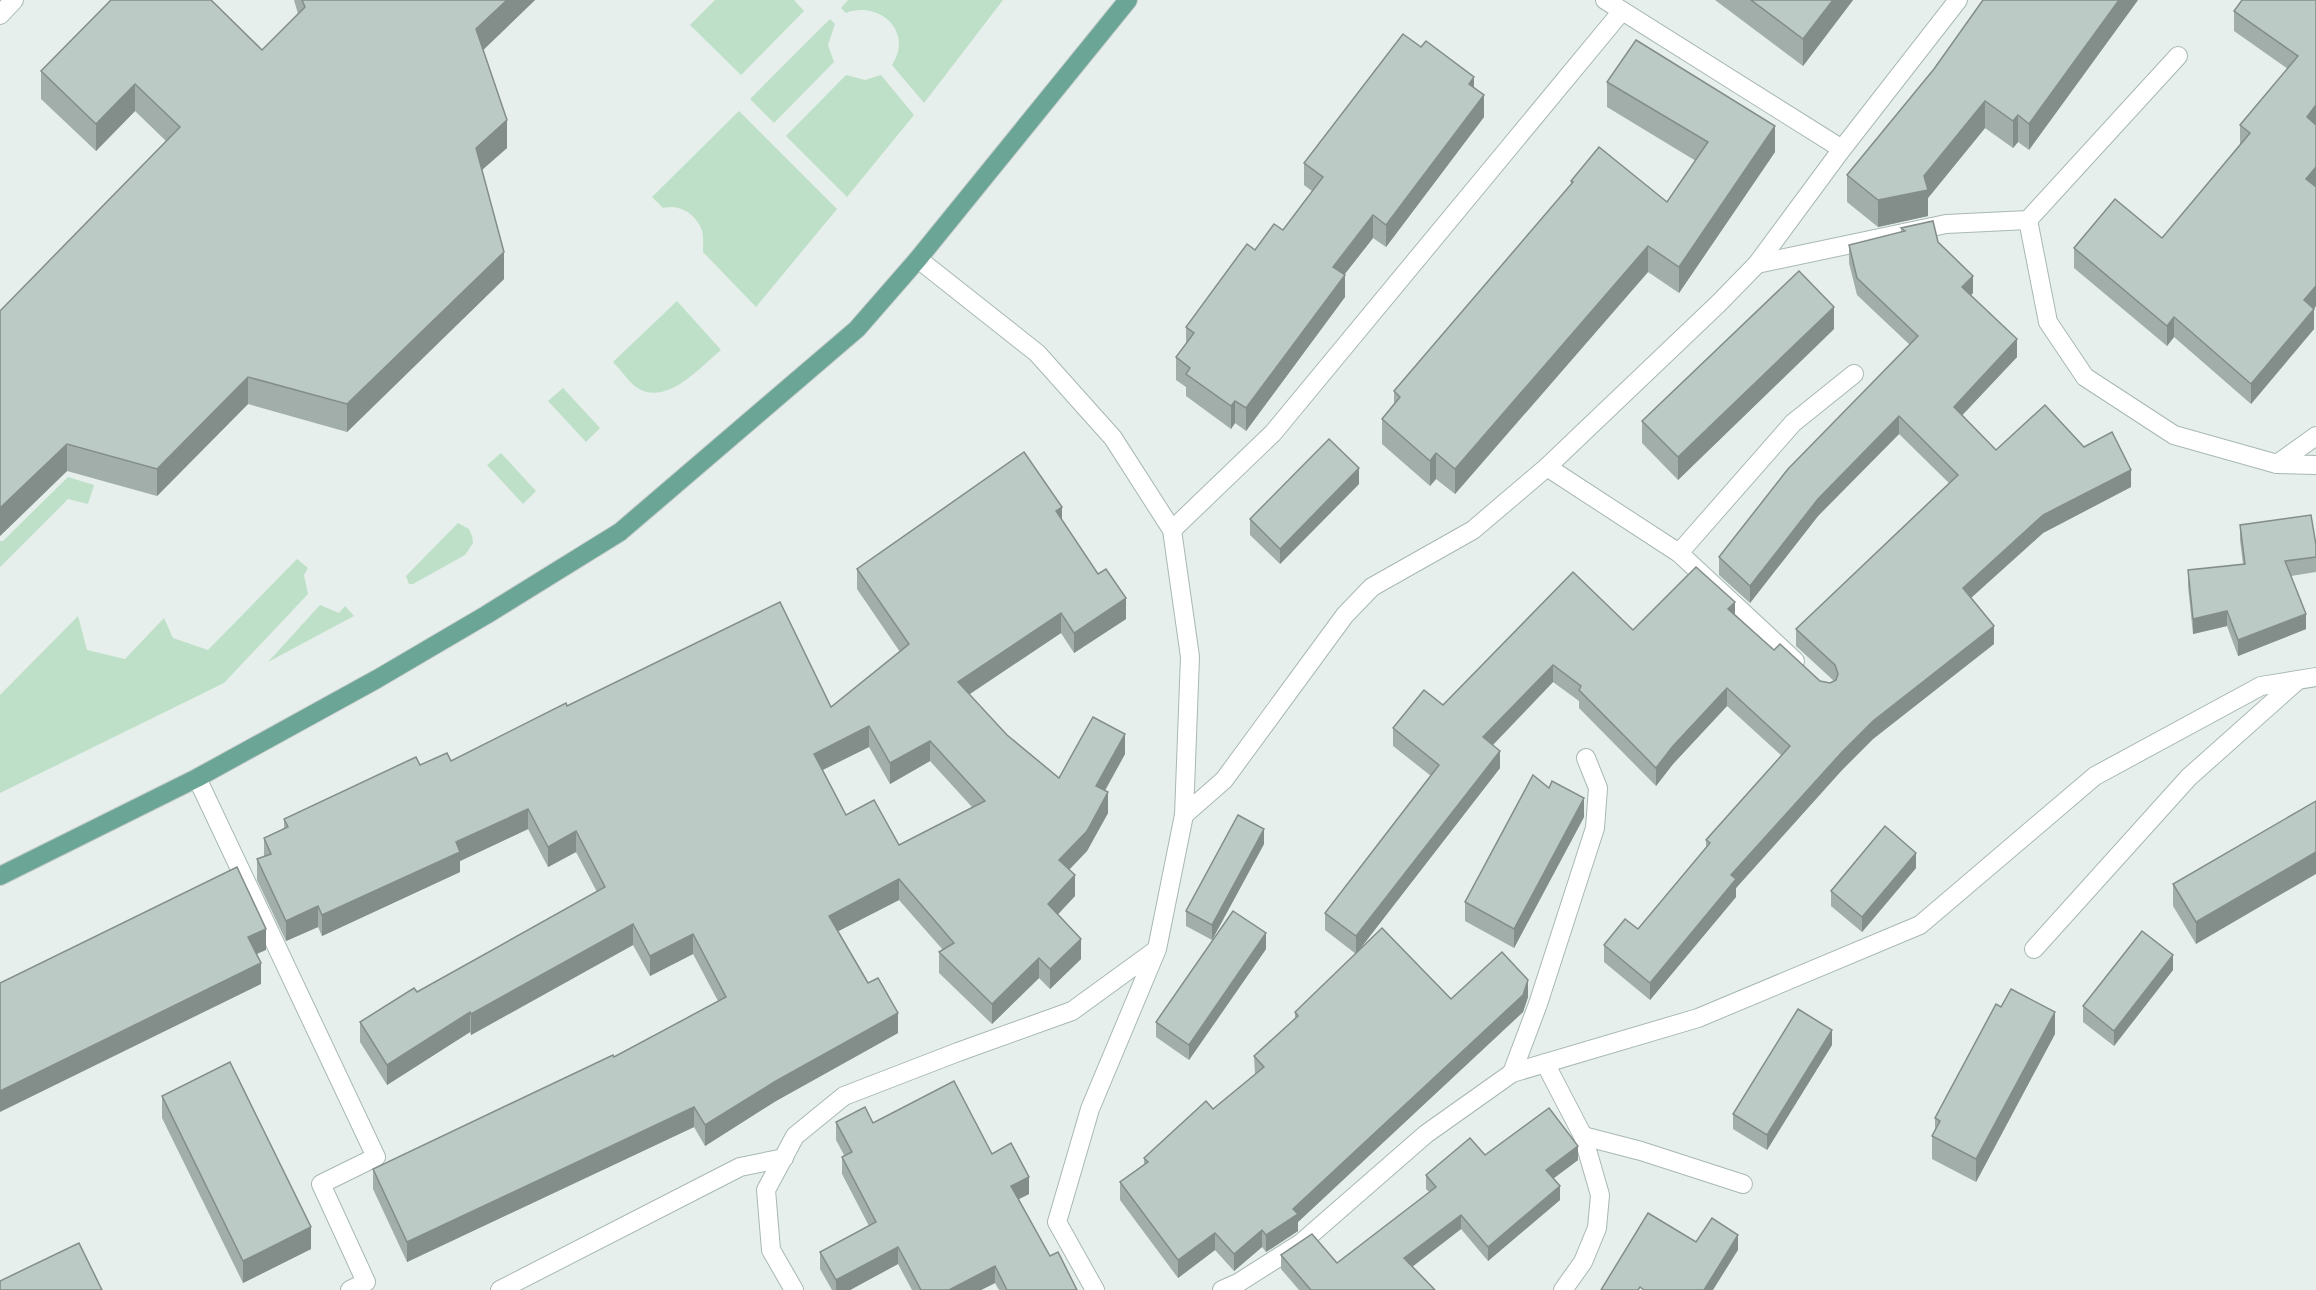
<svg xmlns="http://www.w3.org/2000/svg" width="2316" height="1290" viewBox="0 0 2316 1290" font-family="Rubik,sans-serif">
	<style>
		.green { fill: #bfe0c8 }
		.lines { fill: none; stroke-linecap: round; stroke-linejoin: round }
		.minor-casing { stroke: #a8b8b2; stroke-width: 20 }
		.major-casing { stroke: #c2cac8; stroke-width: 20 }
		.minor { stroke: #fff; stroke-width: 18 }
		.major { stroke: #6aa596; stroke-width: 18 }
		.wall { fill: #a1aea9; fill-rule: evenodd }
		.shaded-wall { fill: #838d89 }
		.building { fill: #bbcac4; stroke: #838d89; stroke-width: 1.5; fill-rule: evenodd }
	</style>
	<rect width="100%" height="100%" fill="#e6efeb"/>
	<!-- green -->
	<g class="green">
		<path d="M715 0H794L804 11 741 75 690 25Z"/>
		<path d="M848 0H1003L924 103 892 65C914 33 880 0 846 13L841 8Z"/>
		<path d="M830 19 835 24 828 45 834 62 774 123 750 99Z"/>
		<path d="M846 75 865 80 881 75 914 115 847 197 786 136Z"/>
		<path d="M739 111 837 209 756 307 703 252C703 244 704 235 701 228 694 212 678 204 663 208L652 197Z"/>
		<path d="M677 301 721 350C700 367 666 408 636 387 628 381 621 370 613 362Z"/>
		<path d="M563 388 600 428 586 442 548 401Z"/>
		<path d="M501 453 536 491 523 504 487 465Z"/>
		<path d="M68 477 94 485 88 504 68 499 0 567V541H3Z"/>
		<path d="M458 523 469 529 472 536 473 543 465 555 413 584H409L406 576Z"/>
		<path d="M297 559 308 568 304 575 308 594 224 683 0 793V695L78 616 87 650 125 659 164 618 173 638 208 650Z"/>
		<path d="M320 605 339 613 345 606 354 616 268 662Z"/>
	</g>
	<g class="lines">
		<!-- minor casing -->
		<g class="minor-casing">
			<g id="minor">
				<path d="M1605 0 1842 149"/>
				<path d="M0 15 14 0"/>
				<path d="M2028 220 2048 322 2085 377 2174 435 2277 464 2316 465"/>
				<path d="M918 259 1037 353 1113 438 1172 530 1190 657 1184 815 1157 949 1090 1109 1057 1222 1095 1290"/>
				<path d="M1757 264 1946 224 2028 220 2178 56"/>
				<path d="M2277 464 2316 436"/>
				<path d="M1547 467 1679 553 1795 661"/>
				<path d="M1172 530 1273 433 1622 11"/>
				<path d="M1679 553 1793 423 1854 374"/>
				<path d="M197 778 376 1157 321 1184 366 1282 350 1290"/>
				<path d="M1184 815 1224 780 1345 615 1372 587 1473 530 1547 467 1719 303 1757 264 1842 149 1958 0"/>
				<path d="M2034 949 2189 777 2298 680"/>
				<path d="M1545 1063 1583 1136 1600 1195 1597 1228 1583 1262 1563 1290"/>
				<path d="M1512 1073 1538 1004 1595 828 1598 788 1586 758"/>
				<path d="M1583 1136 1641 1151 1743 1184"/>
				<path d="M500 1290 740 1167 784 1158"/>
				<path d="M794 1290 771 1250 766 1190 795 1136 844 1096 958 1052 1072 1011 1156 950"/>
				<path d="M1222 1290 1238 1283 1301 1243 1426 1134 1512 1073 1698 1018 1920 925 2095 776 2261 686 2316 677"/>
			</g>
		</g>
		<!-- major casing -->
		<g class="major-casing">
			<path id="major" d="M0 876 197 778 377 679 486 615 620 532 857 329 918 259 1128 0"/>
		</g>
		<!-- minor -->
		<use href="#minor" class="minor"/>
		<!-- major -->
		<use href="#major" class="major"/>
	</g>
	<!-- wall -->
	<g class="wall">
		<path d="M294 0H535L483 50 507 148 482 170 504 279 347 432 248 404 157 496 67 471 0 536 166 141 135 111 96 151 41 99V71L262 50 298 14Z"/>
		<path d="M1715 0H1853L1803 66Z"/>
		<path d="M2138 0 2029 150 2018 142 2013 148 1985 128 1928 198V216L1878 227 1847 202V175Z"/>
		<path d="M2316 0V306L2314 309V329L2251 404 2174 337 2167 346 2074 268V248L2162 238 2240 145V125L2288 69 2234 31V11Z"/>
		<path d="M1607 82 1775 152 1679 293 1648 272 1455 494 1436 479 1430 486 1382 444V419L1394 404V391L1571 185V181L1667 202 1696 161 1607 107Z"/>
		<path d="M1474 88 1484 117 1386 247 1373 238 1344 275 1345 297 1246 431 1235 423 1231 429 1186 396V387L1176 380V357L1186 344V327L1283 230 1312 191 1304 185V163Z"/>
		<path d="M1901 228 1938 242 1973 293 1971 295 2017 357 1962 415 1996 450 2084 447 2131 487 2043 533 1971 598 1994 644 1873 739 1842 770 1736 888V897L1650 1000 1604 962V945L1638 929 1706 847V840L1782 756 1727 706 1673 764 1656 786 1579 708V701L1553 682 1493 745 1500 768 1356 954 1325 930V913L1431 776 1393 746V728L1443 705 1633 630 1735 614 1774 650 1820 681 1830 683 1834 681 1796 646V629L1949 483 1899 434 1818 516 1750 603 1719 575V557L1910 345 1857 295 1849 263V245L1901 232Z"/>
		<path d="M1834 329 1678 480 1642 443V421Z"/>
		<path d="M1359 484 1280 564 1250 535V519Z"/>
		<path d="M1062 521 1126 619 1074 653 1061 633 969 694 1007 735 1059 778 1125 754 1105 791 1108 813 1087 851 1069 870 1075 896 1058 914 1081 959 1050 989 1039 978 992 1024 939 973V952L943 950 899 900 838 931 898 1033 776 1101 705 1146 694 1127 407 1262 373 1189V1169L614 1057 718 1001 693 954 650 976 633 945 471 1035 470 1032 387 1085 360 1042V1022L417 992 597 892 576 852 548 867 528 829 460 861V872L322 936 318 927 286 941 257 880V859L264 857V838L284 828V819L420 765 451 761 567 706 831 707 900 652 857 589V569ZM869 747 890 784 930 761 972 807 899 845 846 815 823 770Z"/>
		<path d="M2240 525 2316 557V572L2291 576 2306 629 2238 656 2227 626 2193 634 2188 586V570L2243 564 2240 540Z"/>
		<path d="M1549 788 1584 817 1514 948 1465 921V902Z"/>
		<path d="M2316 801 2196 944 2173 906V884Z"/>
		<path d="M1264 844 1212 940 1186 926V911Z"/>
		<path d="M1916 868 1862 932 1831 906V891Z"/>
		<path d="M1266 949 1189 1060 1156 1037V1022Z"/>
		<path d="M2173 970 2114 1046 2083 1022V1006Z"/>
		<path d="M1528 997 1523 1012 1298 1222V1231L1266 1252 1262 1247 1234 1271 1215 1250 1178 1278 1120 1200V1182L1144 1164V1158L1213 1109 1255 1074 1254 1056 1295 1019V1012L1451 999Z"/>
		<path d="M2001 1007 2055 1034 1976 1182 1932 1159V1136L1935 1131V1118Z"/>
		<path d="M1832 1045 1767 1150 1733 1129V1114Z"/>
		<path d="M162 1096 311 1249 243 1283 162 1118Z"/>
		<path d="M836 1122 873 1123 992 1154 1029 1194 1019 1199 1050 1256 1077 1290H999L995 1283 981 1290H912L898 1264 850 1290H832L820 1269V1252L869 1226 842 1174V1157L844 1155 836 1140Z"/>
		<path d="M1485 1155 1578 1160 1554 1178 1560 1200 1488 1261 1461 1229 1412 1267 1435 1290H1299L1281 1269V1255L1337 1263 1429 1192 1426 1189V1175Z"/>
	</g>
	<!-- shaded-wall -->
	<g class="shaded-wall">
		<path d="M507 0H535L476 57V29Z"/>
		<path d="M1833 0H1853L1803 66V39Z"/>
		<path d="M2119 0H2138L2029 150V124Z"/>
		<path d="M1474 77V100L1469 84Z"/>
		<path d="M135 84V111L96 151V124Z"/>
		<path d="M1484 95V117L1386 247V225Z"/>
		<path d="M1985 101V128L1928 198V216L1878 227V200L1924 176Z"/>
		<path d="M2316 105V125L2307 117Z"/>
		<path d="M2018 115V142L2013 148V121Z"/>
		<path d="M507 120V148L476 175V148Z"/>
		<path d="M1775 126V152L1679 293V267Z"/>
		<path d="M2316 167V187L2306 179Z"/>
		<path d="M1373 215V238L1333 289V267Z"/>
		<path d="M1648 246V272L1455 494V469Z"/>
		<path d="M504 252V279L347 432V404Z"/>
		<path d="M1345 275V297L1246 431V408Z"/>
		<path d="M1973 276V293L1962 304V287Z"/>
		<path d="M2316 286V306L2304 320V300Z"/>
		<path d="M1834 307V329L1678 480V457Z"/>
		<path d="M2314 309V329L2251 404V384Z"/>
		<path d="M2174 317V337L2167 346V326Z"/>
		<path d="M2017 339V357L1954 424V407Z"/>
		<path d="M248 377V404L157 496V469Z"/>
		<path d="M1235 401V423L1231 429V406Z"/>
		<path d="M1899 416V434L1818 516 1750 603V586L1818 499Z"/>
		<path d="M67 444V471L0 536V508Z"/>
		<path d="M1436 453V479L1430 486V461Z"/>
		<path d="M1359 468V484L1280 564V549Z"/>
		<path d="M2131 470V487L2043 533 1963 605V588L2043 515Z"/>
		<path d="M1062 507V527L1056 511Z"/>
		<path d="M1126 598V619L1074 653V633Z"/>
		<path d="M1735 602V620L1728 609Z"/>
		<path d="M2227 611V626L2193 634V619Z"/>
		<path d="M1061 613V633L958 702V682Z"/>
		<path d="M2306 614V629L2238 656V640Z"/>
		<path d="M1994 626V644L1873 739 1842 770 1736 888V897L1650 1000V983L1731 875 1842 752 1873 721Z"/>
		<path d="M1553 665V682L1483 755V737Z"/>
		<path d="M1727 688V706L1673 764 1656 786V768L1673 746Z"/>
		<path d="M869 726V747L814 774V754Z"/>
		<path d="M1125 734V754L1096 806V786Z"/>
		<path d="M930 741V761L890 784V763Z"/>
		<path d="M1500 751V768L1356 954V936Z"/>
		<path d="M1108 792V813L1087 851 1059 880V860Z"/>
		<path d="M1584 798V817L1514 948V929Z"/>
		<path d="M528 809V829L460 861V872L322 936V915L456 842Z"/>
		<path d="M1264 829V844L1212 940V925Z"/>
		<path d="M576 831V852L548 867V847Z"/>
		<path d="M2316 852V874L2196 944V922Z"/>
		<path d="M1916 853V868L1862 932V917Z"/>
		<path d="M1075 875V896L1048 925V904Z"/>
		<path d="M899 879V900L829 936V916Z"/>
		<path d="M318 906V927L286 941V921Z"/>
		<path d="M633 924V945L471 1035V1014Z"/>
		<path d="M266 929V950L248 958V937Z"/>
		<path d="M1266 933V949L1189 1060V1045Z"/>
		<path d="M693 934V954L650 976V956Z"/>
		<path d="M1081 939V959L1050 989V969Z"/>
		<path d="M2173 955V970L2114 1046V1031Z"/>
		<path d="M1039 958V978L992 1024V1004Z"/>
		<path d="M261 963V984L0 1112V1091Z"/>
		<path d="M1528 980V997L1523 1012 1298 1222V1231L1266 1252V1235Z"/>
		<path d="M470 1012V1032L387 1085V1065Z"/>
		<path d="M2055 1012V1034L1976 1182V1159Z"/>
		<path d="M898 1013V1033L776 1101 705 1146V1125L776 1081Z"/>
		<path d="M1832 1030V1045L1767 1150V1135Z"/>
		<path d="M694 1107V1127L407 1262V1242Z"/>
		<path d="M1578 1146V1160L1546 1184V1170Z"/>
		<path d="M1029 1177V1194L1011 1203V1186Z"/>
		<path d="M1560 1186V1200L1488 1261V1247Z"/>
		<path d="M1461 1215V1229L1404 1273V1258Z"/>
		<path d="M311 1227V1249L243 1283V1261Z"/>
		<path d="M1262 1230V1247L1234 1271V1254Z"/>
		<path d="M1215 1233V1250L1178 1278V1260Z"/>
		<path d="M1738 1235V1250L1713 1290H1704Z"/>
		<path d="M898 1247V1264L850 1290H836V1280Z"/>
		<path d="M995 1266V1283L981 1290H949Z"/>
	</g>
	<!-- building -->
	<g class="building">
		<path d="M111 0H211L262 50 305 7 302 0H507L476 29 507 120 476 148 504 252 347 404 248 377 157 469 67 444 0 508V311L180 127 135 84 96 124 41 71Z"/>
		<path d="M1751 0H1833L1803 39Z"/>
		<path d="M1983 0H2119L2029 124 2018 115 2013 121 1985 101 1924 176 1928 190 1878 200 1847 175 1934 69Z"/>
		<path d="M2242 0H2316V105L2307 117 2316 125V167L2306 179 2316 187V286L2304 300 2314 309 2251 384 2174 317 2167 326 2074 248 2115 199 2162 238 2250 133 2240 125 2298 56 2234 11Z"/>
		<path d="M1403 34 1421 47 1426 41 1474 77 1469 84 1484 95 1386 225 1373 215 1333 267 1345 275 1246 408 1235 401 1231 406 1186 374 1190 368 1176 357 1194 333 1186 327 1247 244 1255 250 1274 224 1283 230 1323 177 1304 163Z"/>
		<path d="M1636 40 1775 126 1679 267 1648 246 1455 469 1436 453 1430 461 1382 419 1400 397 1394 391 1573 182 1571 181 1599 147 1667 202 1708 142 1607 82Z"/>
		<path d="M1933 221 1938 242 1973 276 1962 287 2017 339 1954 407 1996 450 2045 405 2084 447 2112 432 2131 470 2043 515 1963 588 1994 626 1873 721 1842 752 1731 875 1736 879 1650 983 1604 945 1625 919 1638 929 1710 843 1706 840 1790 746 1727 688 1673 746 1656 768 1579 690 1581 686 1553 665 1483 737 1500 751 1356 936 1325 913 1439 765 1393 728 1424 690 1443 705 1573 572 1633 630 1696 567 1735 602 1728 609 1774 650 1780 644 1820 681 1830 683 1836 680 1838 674 1835 665 1796 629 1958 475 1899 416 1818 499 1750 586 1719 557 1788 469 1918 336 1857 278 1849 245 1905 231 1901 228Z"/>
		<path d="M1799 271 1834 307 1678 457 1642 421Z"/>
		<path d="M1329 439 1359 468 1280 549 1250 519Z"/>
		<path d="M1024 452 1062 507 1056 511 1098 574 1106 569 1126 598 1074 633 1061 613 958 682 1007 735 1059 778 1093 717 1125 734 1096 786 1108 792 1087 831 1059 860 1075 875 1048 904 1081 939 1050 969 1039 958 992 1004 939 952 954 943 899 879 829 916 868 983 878 978 898 1013 776 1081 705 1125 694 1107 407 1242 373 1169 613 1055 614 1057 726 997 693 934 650 956 633 924 471 1014 470 1012 387 1065 360 1022 414 988 417 992 605 887 576 831 548 847 528 809 456 842 460 852 322 915 318 906 286 921 257 859 271 854 264 838 288 827 284 819 416 757 420 765 447 753 451 761 566 703 567 706 780 602 831 707 909 644 857 569ZM869 726 890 763 930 741 985 801 899 845 874 800 846 815 814 754Z"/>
		<path d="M2311 515 2316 545V557L2285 561 2306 614 2238 640 2227 611 2193 619 2188 570 2245 564 2240 525Z"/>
		<path d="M1533 775 1549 788 1552 781 1584 798 1514 929 1465 902Z"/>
		<path d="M2316 801V852L2196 922 2173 884Z"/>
		<path d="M1238 815 1264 829 1212 925 1186 911Z"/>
		<path d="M1885 826 1916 853 1862 917 1831 891Z"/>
		<path d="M237 867 266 929 248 937 261 963 0 1091V983Z"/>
		<path d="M1233 911 1266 933 1189 1045 1156 1022Z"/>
		<path d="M1382 928 1451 999 1502 952 1528 980 1523 995 1293 1209 1298 1214 1266 1235 1262 1230 1234 1254 1215 1233 1178 1260 1120 1182 1148 1162 1144 1158 1206 1101 1213 1109 1264 1067 1254 1056 1298 1016 1295 1012Z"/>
		<path d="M2142 931 2173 955 2114 1031 2083 1006Z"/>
		<path d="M2011 989 2055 1012 1976 1159 1932 1136 1940 1121 1935 1118 1996 1004 2001 1007Z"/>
		<path d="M1798 1009 1832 1030 1767 1135 1733 1114Z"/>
		<path d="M230 1062 311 1227 243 1261 162 1096Z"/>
		<path d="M954 1081 992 1154 1011 1143 1029 1177 1011 1186 1050 1256 1058 1252 1077 1290H1007L995 1266 949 1290H921L898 1247 836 1280 820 1252 876 1222 842 1157 852 1152 836 1122 865 1107 873 1123Z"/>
		<path d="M1549 1108 1578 1146 1546 1170 1560 1186 1488 1247 1461 1215 1404 1258 1435 1290H1311L1281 1255 1312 1234 1337 1263 1436 1187 1426 1175 1470 1138 1485 1155Z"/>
		<path d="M1648 1213 1696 1242 1712 1218 1738 1235 1704 1290H1644L1640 1287 1638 1290H1601Z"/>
		<path d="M79 1243 102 1290H0V1281Z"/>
	</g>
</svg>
